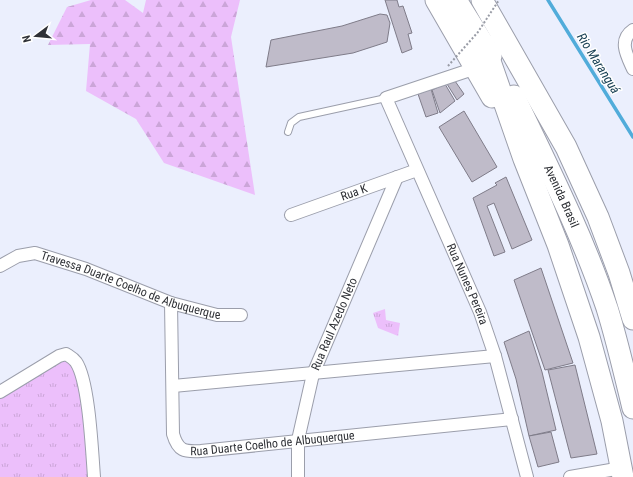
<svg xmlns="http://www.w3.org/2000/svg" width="633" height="477" viewBox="0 0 633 477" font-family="'Roboto Condensed',sans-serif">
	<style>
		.forest { fill: url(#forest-firs) }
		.park { fill: url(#park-tufts) }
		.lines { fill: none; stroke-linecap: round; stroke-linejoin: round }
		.stream { stroke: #51acda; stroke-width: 3.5 }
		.building { fill: #bfbbc9; stroke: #7f7c89 }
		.service-casing { stroke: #9b9eab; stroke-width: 8 }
		.minor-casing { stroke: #9b9eab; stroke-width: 14 }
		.motorway-casing { stroke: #9b9eab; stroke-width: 23 }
		.service { stroke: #fff; stroke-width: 6 }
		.minor { stroke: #fff; stroke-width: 12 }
		.motorway { stroke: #fff; stroke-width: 21 }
		.path-bridge { stroke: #999ca6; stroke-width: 2; stroke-dasharray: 2 2; stroke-linecap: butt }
		.labels { text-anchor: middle; stroke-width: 3; stroke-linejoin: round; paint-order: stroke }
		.street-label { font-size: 12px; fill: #2f3136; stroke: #fff }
		.water-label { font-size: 13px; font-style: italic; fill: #194054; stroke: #fff }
	</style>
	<defs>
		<pattern id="forest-firs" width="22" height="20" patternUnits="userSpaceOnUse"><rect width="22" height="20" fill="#ecbffb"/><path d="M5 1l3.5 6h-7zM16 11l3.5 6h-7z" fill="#cba5d8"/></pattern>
		<pattern id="park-tufts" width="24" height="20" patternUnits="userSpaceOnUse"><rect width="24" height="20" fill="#ecbffb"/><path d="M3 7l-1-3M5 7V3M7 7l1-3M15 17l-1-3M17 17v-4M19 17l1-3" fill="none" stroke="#cba5d8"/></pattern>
	</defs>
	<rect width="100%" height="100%" fill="#ebeffd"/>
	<!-- forest -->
	<path class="forest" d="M91 0H125L143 13 146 0H240L231 37 255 195 164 163 136 119 86 91 90 44 48 45 67 7Z"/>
	<!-- park -->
	<g class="park">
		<path d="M385 309 386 320 400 323 398 336 378 328 373 313Z"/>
		<path d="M63 360 71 364 79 380 91 477H0V397Z"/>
	</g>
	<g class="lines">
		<!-- stream -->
		<path class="stream" d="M548 0 633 137"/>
	</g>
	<!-- building -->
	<g class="building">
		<path d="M385 0H397L399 7 403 6 412 33 408 34 412 49 402 53Z"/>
		<path d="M380 14 387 15 390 23 387 42 353 53 266 67 271 40 342 26Z"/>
		<path d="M455 81 464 94 457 100 447 84Z"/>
		<path d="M445 84 455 101 440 113 432 90Z"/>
		<path d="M431 89 438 113 426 117 418 94Z"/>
		<path d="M464 111 497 167 472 182 439 127Z"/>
		<path d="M506 177 532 240 512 249 494 203 487 206 505 252 494 256 473 198 497 185 495 183Z"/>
		<path d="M541 268 573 363 545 370 514 280Z"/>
		<path d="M529 331 542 372 556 430 529 436 516 379 504 342Z"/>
		<path d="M575 365 597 454 571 458 548 370Z"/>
		<path d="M551 432 559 462 538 467 529 436Z"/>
	</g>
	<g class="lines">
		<!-- service casing -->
		<g class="service-casing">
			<path id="service" d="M288 132 291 123 299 117 386 98"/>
		</g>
		<!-- minor casing -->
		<g class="minor-casing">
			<g id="minor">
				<path d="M633 30C618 40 627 56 633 69"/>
				<path id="s1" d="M476 68 386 98 480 312 495 356 527 477"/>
				<path id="s2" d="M291 215 417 170"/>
				<path id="s3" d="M0 266 18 256 35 253 86 269 171 303 217 315H241"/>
				<path id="s4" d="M171 303 173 434C178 451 184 452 201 451L512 419"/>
				<path d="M173 386 495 356"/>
				<path d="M0 392 59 356 66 354C69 356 73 358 76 362 89 381 92 451 94 477"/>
				<path id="s5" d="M298 477V440L313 374 397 177"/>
				<path d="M570 477 622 468"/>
			</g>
		</g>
		<!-- motorway casing -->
		<g class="motorway-casing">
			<g id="motorway">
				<path d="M436 0 492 97"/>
				<path d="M456 0 491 56"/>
				<path d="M482 0 566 147 598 217 619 273 633 319"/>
				<path d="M484 44 524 159 558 245 589 337 612 421 623 477"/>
				<path id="s6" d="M514 96C547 165 582 234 607 308 617 340 625 375 633 408"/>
			</g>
		</g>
		<!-- service -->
		<use href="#service" class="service"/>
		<!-- minor -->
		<use href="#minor" class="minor"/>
		<!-- motorway -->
		<use href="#motorway" class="motorway"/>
		<!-- path-bridge -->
		<path class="path-bridge" d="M448 66 478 32 499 0"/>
	</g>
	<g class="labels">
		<!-- street labels -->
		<g class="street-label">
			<text dy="4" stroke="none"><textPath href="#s2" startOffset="67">Rua K</textPath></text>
			<text dy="4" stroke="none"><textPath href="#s6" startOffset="111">Avenida Brasil</textPath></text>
			<text dy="4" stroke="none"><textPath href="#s3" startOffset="139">Travessa Duarte Coelho de Albuquerque</textPath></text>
			<text dy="4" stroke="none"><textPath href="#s1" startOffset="298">Rua Nunes Pereira</textPath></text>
			<text dy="4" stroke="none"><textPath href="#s5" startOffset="159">Rua Raul Azedo Neto</textPath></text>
			<text dy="4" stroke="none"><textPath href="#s4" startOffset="240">Rua Duarte Coelho de Albuquerque</textPath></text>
		</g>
		<!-- water labels -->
		<g class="water-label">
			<text transform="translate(599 63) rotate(58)" y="5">Rio Maranguá</text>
		</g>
	</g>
	<!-- north arrow -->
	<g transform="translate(36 36) rotate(254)" stroke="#ffffff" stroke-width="3" paint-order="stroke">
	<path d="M0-3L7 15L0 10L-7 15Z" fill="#2f3136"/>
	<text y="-6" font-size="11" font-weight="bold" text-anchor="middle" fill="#2f3136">N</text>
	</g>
</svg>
